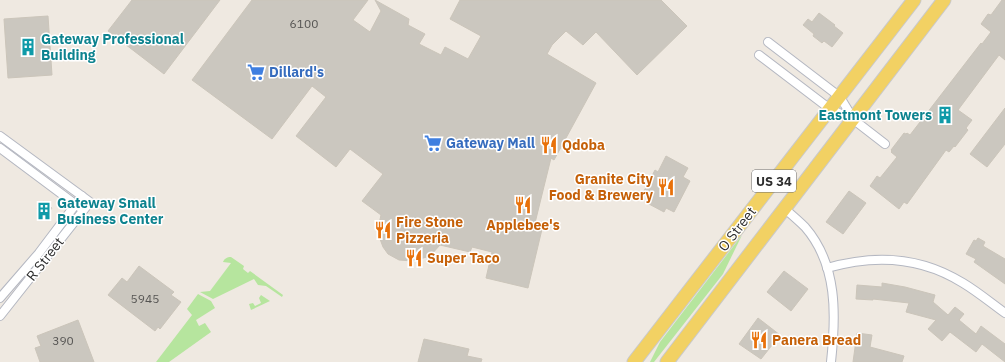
<svg xmlns="http://www.w3.org/2000/svg" width="1005" height="362" viewBox="0 0 1005 362" font-family="'IBM Plex Sans',sans-serif">
	<style>
		.green { fill: #b6e59e }
		.building { fill: #cbc7bf; stroke: #cbc5ba }
		.lines { fill: none; stroke-linecap: round; stroke-linejoin: round }
		.minor-casing { stroke: #b4b7c1; stroke-width: 10 }
		.primary-casing { stroke: #c9c9c9; stroke-width: 15 }
		.minor { stroke: #fff; stroke-width: 8 }
		.primary { stroke: #f2d163; stroke-width: 13 }
		.labels { text-anchor: middle; stroke-width: 3; stroke-linejoin: round; paint-order: stroke }
		.number-label { font-size: 12px; fill: #555452 }
		.shield { fill: #fff; stroke: #6d6d6d; stroke-width: 1 }
		.shield-label { font-size: 13px; font-weight: bold; fill: #2e2e2e }
		.culture-label { font-size: 14px; font-weight: bold; fill: #0d838f; stroke: #fff; text-anchor: start }
		.shop-label { font-size: 14px; font-weight: bold; fill: #366cbe; stroke: #fff; text-anchor: start }
		.food-label { font-size: 14px; font-weight: bold; fill: #c56008; stroke: #fff; text-anchor: start }
		.street-label { font-size: 14px; fill: #2e2e2e; stroke: #fff }
	</style>
	<rect width="100%" height="100%" fill="#efe9e1"/>
	<!-- green -->
	<g class="green">
		<path d="M742 235 723 274 654 362H650L660 342Z"/>
		<path d="M231 257 244 266 243 269 248 273 250 271 283 295 282 297 266 286 258 285 254 279 213 299 200 292 210 291 231 263 223 262C224 259 227 257 231 257Z"/>
		<path d="M198 294 211 301 215 308 196 320 199 326 205 323 211 332 169 362H156L192 315 187 309Z"/>
		<path d="M261 295 270 301 251 310 249 304 253 303 255 306 261 303 259 298Z"/>
	</g>
	<!-- building -->
	<g class="building">
		<path d="M132 0H220L164 74 108 31Z"/>
		<path d="M252 0H368L353 20 370 32 381 11 375 0 409 19 408 25 425 34 419 44 441 55 445 47 468 59 481 36 450 19 460 0H661L687 26 637 75 596 32 583 45 566 31 552 45 547 54 596 83 554 160 551 158 535 223 543 225 528 288 486 278 492 252 472 247 470 252 440 245 430 256 413 261 399 260 388 254 383 247 380 239 379 224 381 215 362 201 383 174 350 149 336 167 296 136 326 97 312 86 272 139 192 80Z"/>
		<path d="M1002 0H1005V60L999 55 958 110 972 120 966 128 968 130 955 147 954 146 949 152 946 150 907 204 904 202 899 209 870 186 877 176 880 178 897 157 891 152 892 151 891 150 904 133 906 134 907 133 910 135 981 43 982 44 991 32 981 24 988 14 991 15Z"/>
		<path d="M819 13 835 25 834 26 843 33 832 47 824 41 822 43 813 36 814 34 803 25 808 19 812 22Z"/>
		<path d="M48 16 52 75 8 78 4 19Z"/>
		<path d="M1005 108V144L987 167 970 154Z"/>
		<path d="M666 156 688 168 683 177 690 181 674 212 666 208 664 212 647 203 650 197 643 193 655 170 658 172Z"/>
		<path d="M849 191 866 203 843 234 826 222Z"/>
		<path d="M43 201 52 208 46 216 37 209Z"/>
		<path d="M978 238 985 242 983 246 1005 259V284L974 262 976 259 966 254 974 240 976 241Z"/>
		<path d="M139 266 174 292 171 295 181 302 160 329 158 327 155 331 108 295 122 278 127 282Z"/>
		<path d="M784 271 808 289 791 311 767 292Z"/>
		<path d="M882 283 905 287 935 295 933 302 948 315 955 307 964 314 959 320 976 334 981 326 1005 344V362L982 344 976 352 950 332 942 341 928 329 936 320 906 312 909 303 873 299V300L856 299 857 285 882 287Z"/>
		<path d="M758 318 780 335 761 359 739 344Z"/>
		<path d="M78 320 94 362H40L35 348 41 346 37 336Z"/>
		<path d="M857 333 872 335 870 347 904 356 902 362H853Z"/>
		<path d="M424 339 469 349 467 356 482 359 481 362H418Z"/>
	</g>
	<g class="lines">
		<!-- minor casing -->
		<g class="minor-casing">
			<g id="minor">
				<path d="M768 42 840 97 854 120"/>
				<path d="M759 55 830 109 854 120 885 144"/>
				<path d="M0 136 90 202 0 316"/>
				<path d="M0 148 79 207"/>
				<path d="M785 209C792 215 799 221 805 227 838 265 836 316 831 362"/>
				<path d="M827 268C875 254 920 256 963 283 978 292 991 303 1005 313"/>
				<path d="M0 298 39 253 82 196"/>
			</g>
		</g>
		<!-- primary casing -->
		<g class="primary-casing">
			<g id="primary">
				<path d="M634 362 914 0"/>
				<path d="M667 362 944 0"/>
			</g>
		</g>
		<!-- minor -->
		<use href="#minor" class="minor"/>
		<!-- primary -->
		<use href="#primary" class="primary"/>
	</g>
	<!-- icons -->
	<defs>
		<g id="building-bare" transform="scale(1.38)"><path d="M-4-6H4V6H1V3H-1V6H-4ZM-2.5-4.3h1.7v1.8h-1.7ZM.8-4.3h1.7v1.8H.8ZM-2.5-1h1.7V.8h-1.7ZM.8-1h1.7V.8H.8Z" fill="#0f9aa8" stroke="#fff" stroke-width="2.5" paint-order="stroke"/></g>
		<g id="supermarket-bare" transform="scale(1.38)"><path d="M-6-5.5h2.5l.6 2H6L4.5 2H-2.5L-4.4-4H-6ZM-1.5 3.2a1.3 1.3 0 1 0 .1 0ZM3 3.2a1.3 1.3 0 1 0 .1 0Z" fill="#3f7fe0" stroke="#fff" stroke-width="2.5" paint-order="stroke"/></g>
		<g id="restaurant-bare" transform="scale(1.38)"><path d="M-5-6h1v4h1v-4h1v4h1v-4h1v5L-1.5 .5V6h-2V.5L-5-1ZM5-6V6H3V1.5H1.5Q1.5-4 5-6Z" fill="#e8710a" stroke="#fff" stroke-width="2.5" paint-order="stroke"/></g>
	</defs>
	<g fill-rule="evenodd">
		<use href="#building-bare" x="28" y="47"/>
		<use href="#supermarket-bare" x="256" y="72"/>
		<use href="#building-bare" x="945" y="115"/>
		<use href="#supermarket-bare" x="433" y="143"/>
		<use href="#restaurant-bare" x="549" y="145"/>
		<use href="#restaurant-bare" x="666" y="187"/>
		<use href="#restaurant-bare" x="523" y="205"/>
		<use href="#building-bare" x="44" y="211"/>
		<use href="#restaurant-bare" x="383" y="230"/>
		<use href="#restaurant-bare" x="414" y="258"/>
		<use href="#restaurant-bare" x="759" y="340"/>
	</g>
	<g class="labels">
		<!-- number labels -->
		<g class="number-label">
			<text x="304" y="28">6100</text>
			<text x="145" y="303">5945</text>
			<text x="63" y="345">390</text>
		</g>
		<!-- shield labels -->
		<rect class="shield" x="752" y="170" width="44" height="22" rx="3"/>
		<g class="shield-label">
			<text x="774" y="186">US 34</text>
		</g>
		<!-- culture labels -->
		<g class="culture-label">
			<text x="41" y="44">Gateway Professional<tspan x="41" dy="16">Building</tspan></text>
			<text x="932" y="120" text-anchor="end">Eastmont Towers</text>
			<text x="57" y="208">Gateway Small<tspan x="57" dy="16">Business Center</tspan></text>
		</g>
		<!-- shop labels -->
		<g class="shop-label">
			<text x="269" y="77">Dillard's</text>
			<text x="446" y="148">Gateway Mall</text>
		</g>
		<!-- food labels -->
		<g class="food-label">
			<text x="562" y="150">Qdoba</text>
			<text x="653" y="184" text-anchor="end">Granite City<tspan x="653" dy="16">Food &amp; Brewery</tspan></text>
			<text x="396" y="227">Fire Stone<tspan x="396" dy="16">Pizzeria</tspan></text>
			<text x="523" y="230" text-anchor="middle">Applebee's</text>
			<text x="427" y="263">Super Taco</text>
			<text x="772" y="345">Panera Bread</text>
		</g>
		<!-- street labels -->
		<g class="street-label">
			<text transform="translate(737 229) rotate(-52)" y="5">O Street</text>
			<text transform="translate(45 259) rotate(-52)" y="5">R Street</text>
		</g>
	</g>
</svg>
